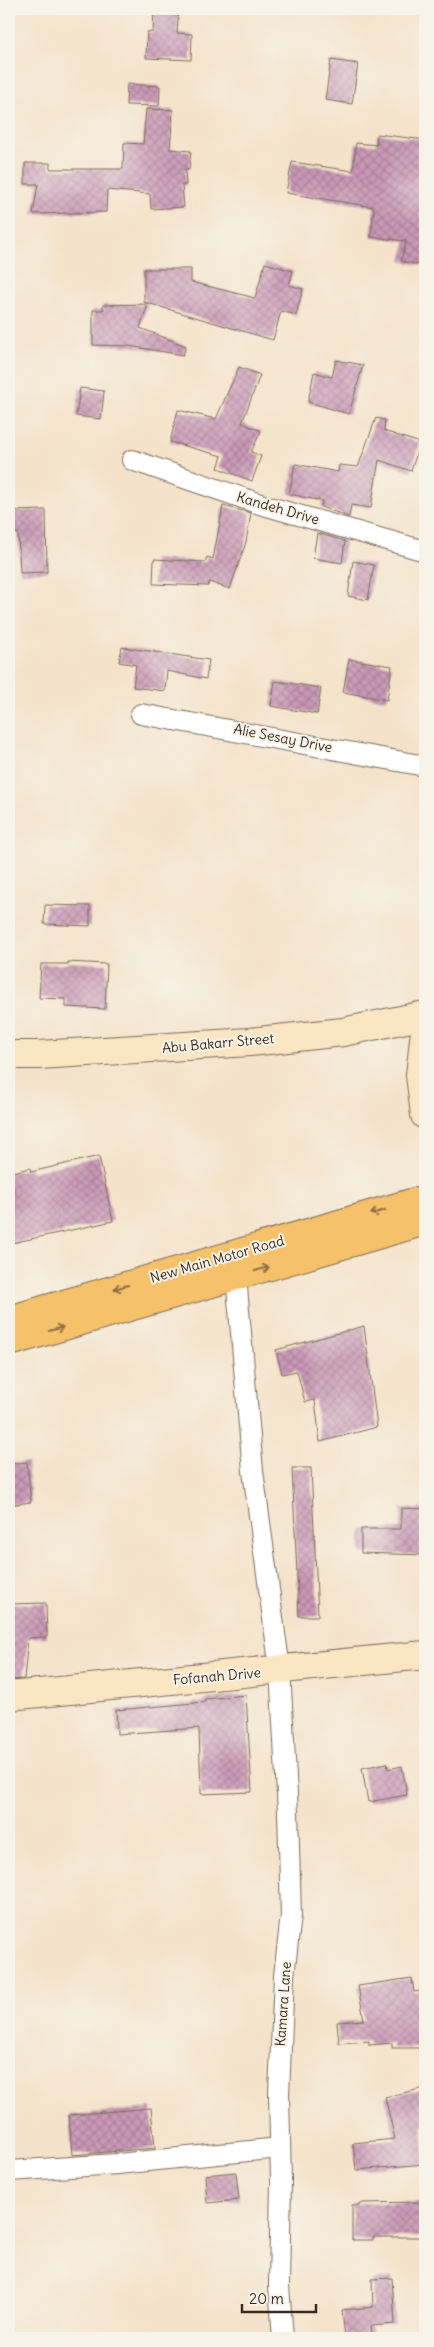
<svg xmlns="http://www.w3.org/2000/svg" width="434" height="2347" viewBox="0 0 434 2347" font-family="Delius,sans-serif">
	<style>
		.building { fill: url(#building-cross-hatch) }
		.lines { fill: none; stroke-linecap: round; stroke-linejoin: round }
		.street-casing { stroke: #7c6b5a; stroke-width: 22 }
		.secondary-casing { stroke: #7c6b5a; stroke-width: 30 }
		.highway-casing { stroke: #7c6b5a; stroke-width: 30 }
		.street { stroke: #fff; stroke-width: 20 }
		.secondary { stroke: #fbe6c4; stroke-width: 28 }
		.highway { stroke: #f5c16b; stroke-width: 28 }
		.oneway { stroke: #8f6e41 }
		.labels { text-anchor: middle; stroke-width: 4; stroke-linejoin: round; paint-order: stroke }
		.street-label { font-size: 14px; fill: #3b2a1e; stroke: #f7f3e8 }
	</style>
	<defs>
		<pattern id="building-cross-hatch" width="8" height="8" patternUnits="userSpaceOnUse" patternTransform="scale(1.25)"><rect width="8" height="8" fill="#ca99b8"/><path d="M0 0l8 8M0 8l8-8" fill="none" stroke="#a57d95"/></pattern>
	</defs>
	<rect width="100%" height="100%" fill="#f7f3e8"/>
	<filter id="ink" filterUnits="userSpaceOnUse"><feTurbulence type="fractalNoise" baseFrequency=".02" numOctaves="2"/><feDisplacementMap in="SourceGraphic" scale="10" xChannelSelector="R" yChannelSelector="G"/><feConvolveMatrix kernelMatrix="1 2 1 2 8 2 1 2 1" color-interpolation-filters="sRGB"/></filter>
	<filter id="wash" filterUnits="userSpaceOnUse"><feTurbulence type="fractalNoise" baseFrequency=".0096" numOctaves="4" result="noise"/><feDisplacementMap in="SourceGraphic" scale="20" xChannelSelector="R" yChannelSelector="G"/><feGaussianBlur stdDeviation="1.12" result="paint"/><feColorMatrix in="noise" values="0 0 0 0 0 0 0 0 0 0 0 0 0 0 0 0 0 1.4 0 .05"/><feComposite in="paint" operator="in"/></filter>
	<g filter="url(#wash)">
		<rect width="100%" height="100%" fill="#f4e3ca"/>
		<g id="blocks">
			<!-- building -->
			<g class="building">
				<path d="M154 9H179L177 33 192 34 191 60 146 58 147 32H153Z"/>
				<path d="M331 60 358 64 352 104 325 100Z"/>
				<path d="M127 84 160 86 159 106 126 105Z"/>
				<path d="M146 109 173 110 170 149 191 151 189 170 185 169 186 185H182L184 207 151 209 150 194 107 190 106 212 33 214 38 184H25V163H50V169H123L124 143 143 144Z"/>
				<path d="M377 134 425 140V266L401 261 406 241 371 237 374 207 286 193 292 162 353 171 356 143 376 145Z"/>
				<path d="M265 263 293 271 289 285 303 289 296 315 281 311 273 340 144 302V269H191V282L255 298Z"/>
				<path d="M148 304 140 328 186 346 183 355 129 346 93 345V310H103V305Z"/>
				<path d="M336 360 363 365 349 414 308 402 314 372 332 377Z"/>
				<path d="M239 367 260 375 242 423 261 431 251 452 261 456 252 481 218 468 222 456 170 442 178 410 216 419Z"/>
				<path d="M80 388 104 391 101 419 76 416Z"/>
				<path d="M376 418 385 420 384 431 420 443 411 471 379 460 371 508 351 505 349 517 321 507 322 501 289 494 295 464 338 472 339 465 358 467Z"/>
				<path d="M223 506 251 513 246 542 230 589 209 582 208 586 153 584 154 559 205 562 207 557 213 559Z"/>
				<path d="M46 510 47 572 20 573 18 533H9V511Z"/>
				<path d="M317 533 345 541 342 563 313 558Z"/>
				<path d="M353 561 374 565 368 600 348 596Z"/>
				<path d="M122 647 209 660 206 679 167 671 165 691 133 687 136 665 119 662Z"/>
				<path d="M349 659 392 666 387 700 343 692Z"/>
				<path d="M275 681 321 688 317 714 271 706Z"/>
				<path d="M45 905 90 906V926L44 924Z"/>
				<path d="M68 962 107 964 105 1009 66 1007V999L39 998 41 964H68Z"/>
				<path d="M99 1156 113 1221 12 1243 9 1229V1173L30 1168 31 1172Z"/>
				<path d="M364 1326 377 1427 320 1442 315 1400 305 1402 297 1371 282 1374 276 1350Z"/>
				<path d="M27 1462 31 1502 9 1505V1464Z"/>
				<path d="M292 1468H311L318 1616H299Z"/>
				<path d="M401 1508 425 1509V1555L361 1553V1529H401Z"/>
				<path d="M46 1603 47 1637 28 1638 24 1679 9 1680V1604Z"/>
				<path d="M246 1695 252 1792 201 1794 199 1728 117 1734 116 1710 205 1702V1699Z"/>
				<path d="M387 1763 388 1769 402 1766 407 1795 368 1802 362 1768Z"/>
				<path d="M412 1978 414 1992 425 1990V2011L419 2012V2048H392V2043L369 2045V2041L339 2043 337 2022 364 2020 358 1986Z"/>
				<path d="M425 2088V2125L422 2126 425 2164 356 2170 353 2143 395 2139 385 2097Z"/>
				<path d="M151 2108 155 2148 72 2155 69 2115Z"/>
				<path d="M236 2172 239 2200 207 2203 205 2175Z"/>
				<path d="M425 2202V2237H373V2240H352V2205H359V2203Z"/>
				<path d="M392 2278 395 2324 371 2326 372 2338H345L342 2310 373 2307 372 2279Z"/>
			</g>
		</g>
	</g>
	<g filter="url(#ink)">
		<use href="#blocks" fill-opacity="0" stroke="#7c6b5a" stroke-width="1"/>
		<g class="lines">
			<!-- street casing -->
			<g class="street-casing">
				<g id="street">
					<path d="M132 460 263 505 425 551"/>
					<path d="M141 714 425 766"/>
					<path d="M236 1276 253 1471 280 1670 288 1812 291 1915 284 1976 279 2094 281 2181 279 2286 283 2338"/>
					<path d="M9 2171 117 2164 280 2148"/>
				</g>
			</g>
			<!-- secondary casing -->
			<g class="secondary-casing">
				<g id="secondary">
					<path d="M425 1031 420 1075 425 1115"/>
					<path d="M9 1055H39L250 1042 343 1032 425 1015"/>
					<path d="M9 1696 425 1655"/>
				</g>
			</g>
			<!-- highway casing -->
			<g class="highway-casing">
				<g id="highway">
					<path d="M9 1320 425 1199"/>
					<path d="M9 1342 425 1221"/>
				</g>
			</g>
			<!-- street -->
			<use href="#street" class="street"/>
			<!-- secondary -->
			<use href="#secondary" class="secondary"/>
			<!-- highway -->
			<use href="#highway" class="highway"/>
		</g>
		<!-- one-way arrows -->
		<defs><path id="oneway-shaft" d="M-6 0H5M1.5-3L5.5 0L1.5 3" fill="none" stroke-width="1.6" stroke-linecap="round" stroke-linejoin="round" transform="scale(1.25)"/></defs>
		<g class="oneway">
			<use href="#oneway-shaft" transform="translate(378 1212) rotate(164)"/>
			<use href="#oneway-shaft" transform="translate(262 1269) rotate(-16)"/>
			<use href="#oneway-shaft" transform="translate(121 1287) rotate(164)"/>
			<use href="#oneway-shaft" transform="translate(56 1329) rotate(-16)"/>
		</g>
	</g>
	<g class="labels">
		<!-- street labels -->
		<g class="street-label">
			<text transform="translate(278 508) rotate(16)" y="5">Kandeh Drive</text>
			<text transform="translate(283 738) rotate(11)" y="5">Alie Sesay Drive</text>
			<text transform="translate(218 1043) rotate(-5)" y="5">Abu Bakarr Street</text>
			<text transform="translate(217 1259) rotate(-16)" y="5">New Main Motor Road</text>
			<text transform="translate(217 1676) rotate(-5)" y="5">Fofanah Drive</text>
			<text transform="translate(283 2004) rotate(-86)" y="5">Kamara Lane</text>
		</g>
	</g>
	<!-- margin -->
	<rect width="434" height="2347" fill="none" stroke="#f7f3e8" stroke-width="30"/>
	<!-- scale -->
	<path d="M242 2304v8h74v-8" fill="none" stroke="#3b2a1e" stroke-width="2.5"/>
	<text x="249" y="2304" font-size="15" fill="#3b2a1e" stroke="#f7f3e8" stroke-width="4" paint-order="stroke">20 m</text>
</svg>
